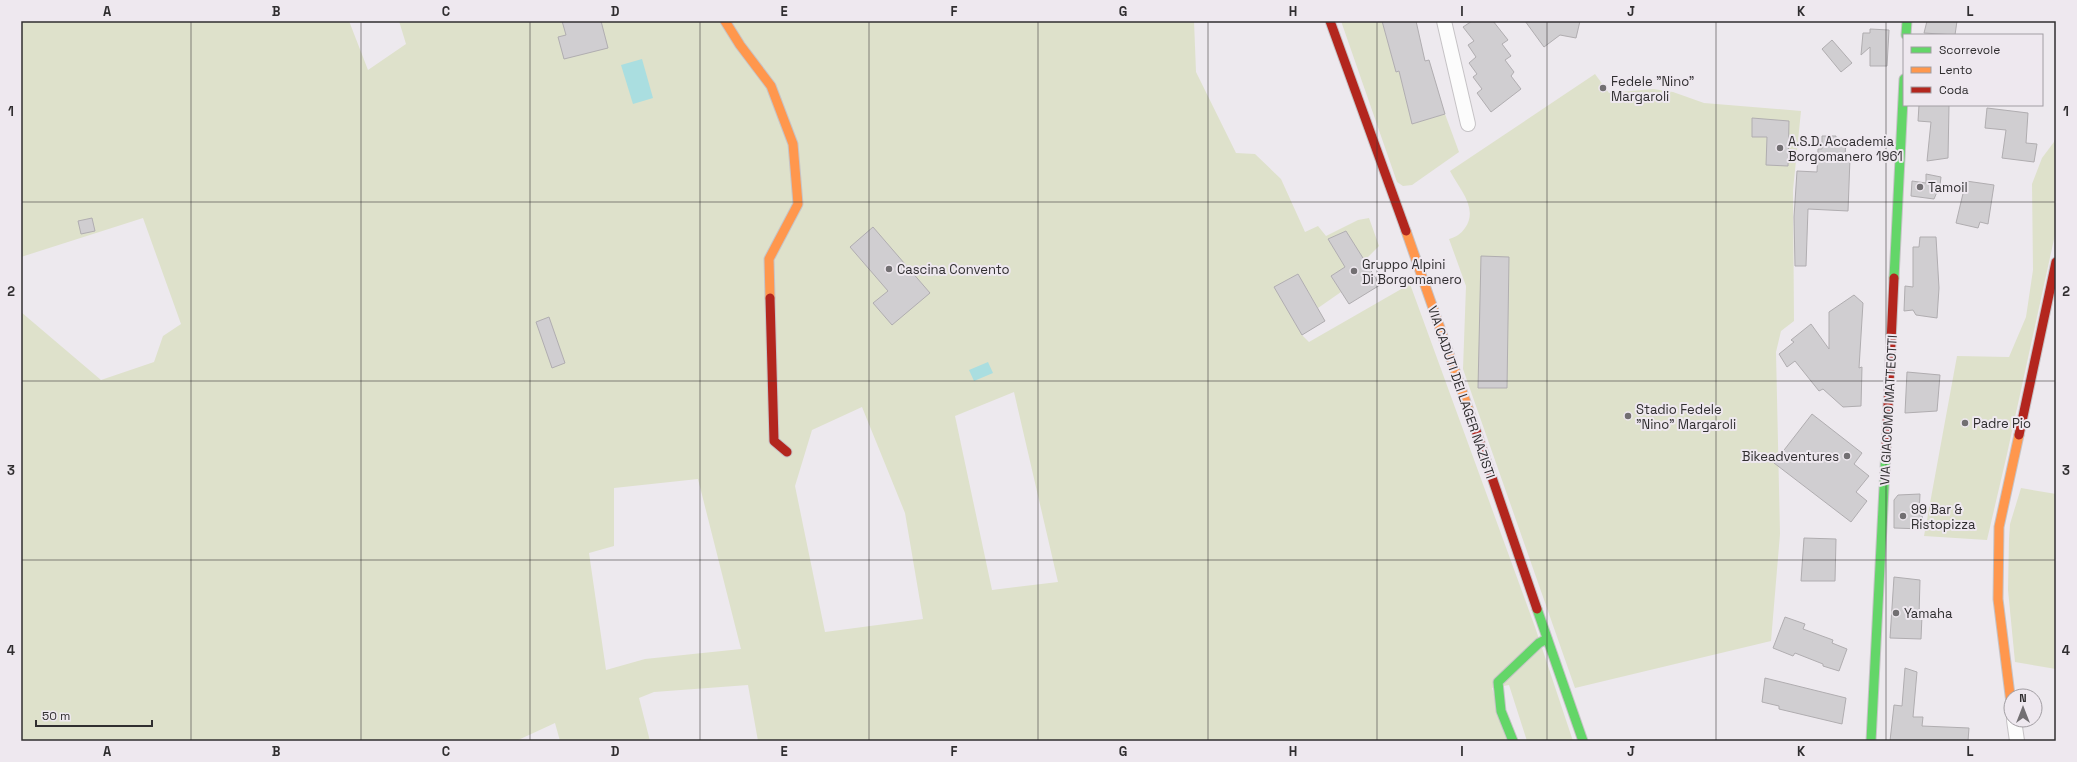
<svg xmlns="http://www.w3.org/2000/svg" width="2077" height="762" viewBox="0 0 2077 762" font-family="'Space Grotesk',sans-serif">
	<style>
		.green { fill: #dee1cb; fill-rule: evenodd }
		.water { fill: #aadee0 }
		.building { fill: #d0ced1; stroke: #b0adb0 }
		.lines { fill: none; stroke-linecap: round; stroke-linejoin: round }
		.street-casing { stroke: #c6c3c6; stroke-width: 16 }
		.fast-casing { stroke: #c6c3c6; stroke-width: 11 }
		.slow-casing { stroke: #c6c3c6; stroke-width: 11 }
		.jam-casing { stroke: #c6c3c6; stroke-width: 11 }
		.street { stroke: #fcfcfc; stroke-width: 14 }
		.fast { stroke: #63d668; stroke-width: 9 }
		.slow { stroke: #ff974d; stroke-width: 9 }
		.jam { stroke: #b3261e; stroke-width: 9 }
		.grid { fill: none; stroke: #302e30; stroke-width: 1; stroke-opacity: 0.55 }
		.poi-dot { fill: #726f72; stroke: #eee8ef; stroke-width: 1.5 }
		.labels { text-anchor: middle; stroke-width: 4; stroke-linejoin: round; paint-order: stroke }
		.poi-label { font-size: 13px; fill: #302e30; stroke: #eee8ef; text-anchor: start }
		.street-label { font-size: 13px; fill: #302e30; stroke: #eee8ef }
		.neatline { fill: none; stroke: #302e30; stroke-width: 1.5 }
		.grid-label { font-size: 13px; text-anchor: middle; font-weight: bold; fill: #302e30 }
	</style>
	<rect width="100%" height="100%" fill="#ede9ee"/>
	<!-- green -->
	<g class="green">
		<path d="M21 21H349L368 70 406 44 399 21H1194L1196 72 1236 153 1255 154 1281 179 1305 232 1318 226 1326 236 1358 220 1369 218 1379 246 1364 261 1346 231 1328 239 1345 267 1331 276 1341 292 1318 308 1298 274 1274 287 1302 335 1309 342 1410 284 1535 627 1573 741H1527L1509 685 1492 688 1508 741H758L748 685 654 692 639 698 650 741H560L555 723 516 741H21V312L101 380 154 362 163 336 181 324 143 218 21 257ZM1014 392 1058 582 992 590 955 416ZM862 407 905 513 923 619 825 632 795 486 812 430ZM698 479 741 649 645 659 606 670 589 553 614 546V488Z"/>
		<path d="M1341 21H1382L1396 72 1399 71 1412 124 1445 114 1459 152 1412 185 1403 186 1397 182Z"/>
		<path d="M1595 74 1609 93 1653 89 1673 92 1704 103 1801 111 1793 190 1794 321 1781 331 1776 352 1780 534 1771 641 1575 688 1463 369 1466 286 1449 239C1456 237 1461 234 1465 228 1479 208 1459 189 1450 171Z"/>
		<path d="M2056 136V230L2007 454 1987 540 1924 536 1957 356 2009 357 2026 317 2033 270 2032 184 2042 158 2054 142Z"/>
		<path d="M2021 488 2056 494V669L2015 662 2008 590 2009 539 2010 524Z"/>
	</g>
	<!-- water -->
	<g class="water">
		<path d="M642 59 653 98 633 104 621 65Z"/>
		<path d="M988 362 993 373 974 381 969 370Z"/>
	</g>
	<!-- building -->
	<g class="building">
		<path d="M562 21H601L608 48 564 59 558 37 566 35Z"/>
		<path d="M1382 21H1416L1425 61 1429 60 1445 114 1412 124 1399 71 1396 72Z"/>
		<path d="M1472 21H1493L1508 40 1502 44 1511 56 1505 60 1514 72 1511 76 1521 89 1491 112 1477 93 1482 89 1473 77 1477 74 1469 63 1476 57 1468 45 1474 41 1463 27Z"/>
		<path d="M1525 21H1580L1576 38 1560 35 1544 47Z"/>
		<path d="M1927 21H1957L1955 35 1924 33Z"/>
		<path d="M1870 29 1889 30 1887 66H1870V47L1861 55 1863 33H1870Z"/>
		<path d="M1832 40 1852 63 1841 72 1822 49Z"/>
		<path d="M1919 105H1949L1948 158 1927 161 1931 122 1918 121Z"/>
		<path d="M1987 108 2028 113 2026 143 2037 144 2034 162 2002 158 2006 130 1985 128Z"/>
		<path d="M1752 118 1789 121 1788 166 1766 165 1767 137H1752Z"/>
		<path d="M1822 136H1836V139H1846L1845 157 1850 158 1848 211 1808 209 1806 266H1795L1794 217 1797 171 1817 172 1818 149H1822Z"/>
		<path d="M1926 174 1941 177 1940 185 1934 199 1911 196 1912 181 1926 183Z"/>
		<path d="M1966 181 1994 185 1988 224 1980 222 1978 228 1956 223Z"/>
		<path d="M92 218 95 231 81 234 78 221Z"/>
		<path d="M873 227 930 293 892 325 873 303 888 291 850 247Z"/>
		<path d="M1346 231 1380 285 1349 304 1331 276 1345 267 1328 239Z"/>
		<path d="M1920 237H1936L1939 288 1937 318 1916 315 1913 310 1904 311 1905 286 1913 287V247H1919Z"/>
		<path d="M1481 256 1509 257 1507 388H1478Z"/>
		<path d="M1298 274 1325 321 1302 335 1274 287Z"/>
		<path d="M1854 295 1863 303 1859 368 1862 367 1861 406 1843 407 1823 389 1819 391 1795 361 1787 367 1779 354 1794 342 1791 340 1811 324 1829 349V312Z"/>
		<path d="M549 317 565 363 552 368 536 322Z"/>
		<path d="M1907 372 1940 375 1937 411 1905 413Z"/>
		<path d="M1812 414 1862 453 1854 464 1869 476 1856 492 1867 501 1851 522 1774 463Z"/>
		<path d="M1920 494 1919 515 1922 514 1923 529 1894 528V500L1898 495Z"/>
		<path d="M1804 538 1836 539 1835 581H1801Z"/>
		<path d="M1894 577 1920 580 1919 616H1922L1921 639 1890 638Z"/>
		<path d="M1785 617 1805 624 1803 629 1833 640 1832 643 1847 649 1839 671 1823 666V664L1795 653 1793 656 1773 648Z"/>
		<path d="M1905 668 1917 672 1913 717H1923L1922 726 1969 728 1968 741H1890L1894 705 1902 706Z"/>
		<path d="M1765 678 1846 698 1842 724 1779 709V706L1762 702Z"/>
	</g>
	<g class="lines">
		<!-- street casing -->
		<g class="street-casing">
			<g id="street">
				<path d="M1444 21 1468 124"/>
				<path d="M2014 720 2017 741"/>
			</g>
		</g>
		<!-- fast casing -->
		<g class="fast-casing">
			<g id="fast">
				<path d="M1906 35 1907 21"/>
				<path d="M1894 278 1904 79"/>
				<path d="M1537 609 1583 741"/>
				<path d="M1513 741 1501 711 1498 682 1539 643 1547 639"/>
				<path d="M1871 741 1886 449"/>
			</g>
		</g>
		<!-- slow casing -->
		<g class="slow-casing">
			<g id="slow">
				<path d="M725 21 740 45 771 86 793 144 798 204 769 259 770 298"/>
				<path d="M1406 231 1474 425"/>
				<path d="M2011 703 1998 599 1999 527 2019 435"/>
			</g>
		</g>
		<!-- jam casing -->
		<g class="jam-casing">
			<g id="jam">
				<path d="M1330 21 1406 231"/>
				<path d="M770 298 774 441 787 452"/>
				<path d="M1474 425 1537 609"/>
				<path d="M2019 435 2056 262"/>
				<path d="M1886 449 1894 278"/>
			</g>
		</g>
		<!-- street -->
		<use href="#street" class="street"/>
		<!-- fast -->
		<use href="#fast" class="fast"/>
		<!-- slow -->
		<use href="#slow" class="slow"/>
		<!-- jam -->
		<use href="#jam" class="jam"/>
	</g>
	<!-- grid -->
	<path class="grid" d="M191 21V741M361 21V741M530 21V741M700 21V741M869 21V741M1038 21V741M1208 21V741M1377 21V741M1547 21V741M1716 21V741M1886 21V741M21 202H2056M21 381H2056M21 560H2056"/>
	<!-- markers -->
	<g class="poi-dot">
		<circle cx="1603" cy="88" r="4"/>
		<circle cx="1780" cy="148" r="4"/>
		<circle cx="1920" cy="187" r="4"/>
		<circle cx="889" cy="269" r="4"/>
		<circle cx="1354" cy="271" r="4"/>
		<circle cx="1628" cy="416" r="4"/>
		<circle cx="1965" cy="423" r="4"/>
		<circle cx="1847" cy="456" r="4"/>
		<circle cx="1903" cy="516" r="4"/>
		<circle cx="1896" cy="613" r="4"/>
	</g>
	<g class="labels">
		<!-- poi labels -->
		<g class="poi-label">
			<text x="1611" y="86">Fedele "Nino"<tspan x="1611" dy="15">Margaroli</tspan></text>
			<text x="1788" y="146">A.S.D. Accademia<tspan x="1788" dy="15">Borgomanero 1961</tspan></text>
			<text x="1928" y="192">Tamoil</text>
			<text x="1362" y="269">Gruppo Alpini<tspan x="1362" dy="15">Di Borgomanero</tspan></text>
			<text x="897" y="274">Cascina Convento</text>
			<text x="1636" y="414">Stadio Fedele<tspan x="1636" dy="15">"Nino" Margaroli</tspan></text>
			<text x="1973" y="428">Padre Pio</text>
			<text x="1839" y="461" text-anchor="end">Bikeadventures</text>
			<text x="1911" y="514">99 Bar &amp;<tspan x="1911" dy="15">Ristopizza</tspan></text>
			<text x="1904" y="618">Yamaha</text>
		</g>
		<!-- street labels -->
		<g class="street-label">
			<text transform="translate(1462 392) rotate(71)" y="5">VIA CADUTI DEI LAGER NAZISTI</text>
			<text transform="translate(1888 410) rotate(-87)" y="5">VIA GIACOMO MATTEOTTI</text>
		</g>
	</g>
	<!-- border -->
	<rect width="2077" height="762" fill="none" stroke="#eee8ef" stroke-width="44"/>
	<!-- legend -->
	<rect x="1903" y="34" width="140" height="72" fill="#eee8ef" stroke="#a29ea3"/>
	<rect x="1911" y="47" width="20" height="6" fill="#63d668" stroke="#a29ea3"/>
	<text x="1939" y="54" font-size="12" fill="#302e30">Scorrevole</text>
	<rect x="1911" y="67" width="20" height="6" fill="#ff974d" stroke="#a29ea3"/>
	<text x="1939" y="74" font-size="12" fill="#302e30">Lento</text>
	<rect x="1911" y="87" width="20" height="6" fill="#b3261e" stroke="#a29ea3"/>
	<text x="1939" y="94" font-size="12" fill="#302e30">Coda</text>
	<!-- north arrow -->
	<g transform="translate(2023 708)"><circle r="19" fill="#eee8ef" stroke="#a29ea3"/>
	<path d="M0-3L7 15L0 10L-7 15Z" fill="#726f72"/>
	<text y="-6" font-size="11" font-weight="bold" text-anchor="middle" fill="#302e30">N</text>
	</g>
	<!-- scale -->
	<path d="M36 720v6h116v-6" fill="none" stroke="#302e30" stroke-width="2"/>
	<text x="42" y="720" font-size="12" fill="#302e30" stroke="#eee8ef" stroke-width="3" paint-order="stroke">50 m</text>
	<rect x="22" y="22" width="2033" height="718" class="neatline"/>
	<g class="grid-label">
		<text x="107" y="16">A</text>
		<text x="276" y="16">B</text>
		<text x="446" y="16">C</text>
		<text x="615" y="16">D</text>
		<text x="784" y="16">E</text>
		<text x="954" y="16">F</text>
		<text x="1123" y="16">G</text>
		<text x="1293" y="16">H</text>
		<text x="1462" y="16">I</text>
		<text x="1631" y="16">J</text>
		<text x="1801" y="16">K</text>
		<text x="1970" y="16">L</text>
		<text x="11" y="116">1</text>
		<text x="2066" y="116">1</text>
		<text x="11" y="296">2</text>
		<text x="2066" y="296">2</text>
		<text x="11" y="475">3</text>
		<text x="2066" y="475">3</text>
		<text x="11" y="655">4</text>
		<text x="2066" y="655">4</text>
		<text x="107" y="756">A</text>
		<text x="276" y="756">B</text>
		<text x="446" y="756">C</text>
		<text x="615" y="756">D</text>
		<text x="784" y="756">E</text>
		<text x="954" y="756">F</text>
		<text x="1123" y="756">G</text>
		<text x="1293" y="756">H</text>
		<text x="1462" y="756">I</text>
		<text x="1631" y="756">J</text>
		<text x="1801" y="756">K</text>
		<text x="1970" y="756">L</text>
	</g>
</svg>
